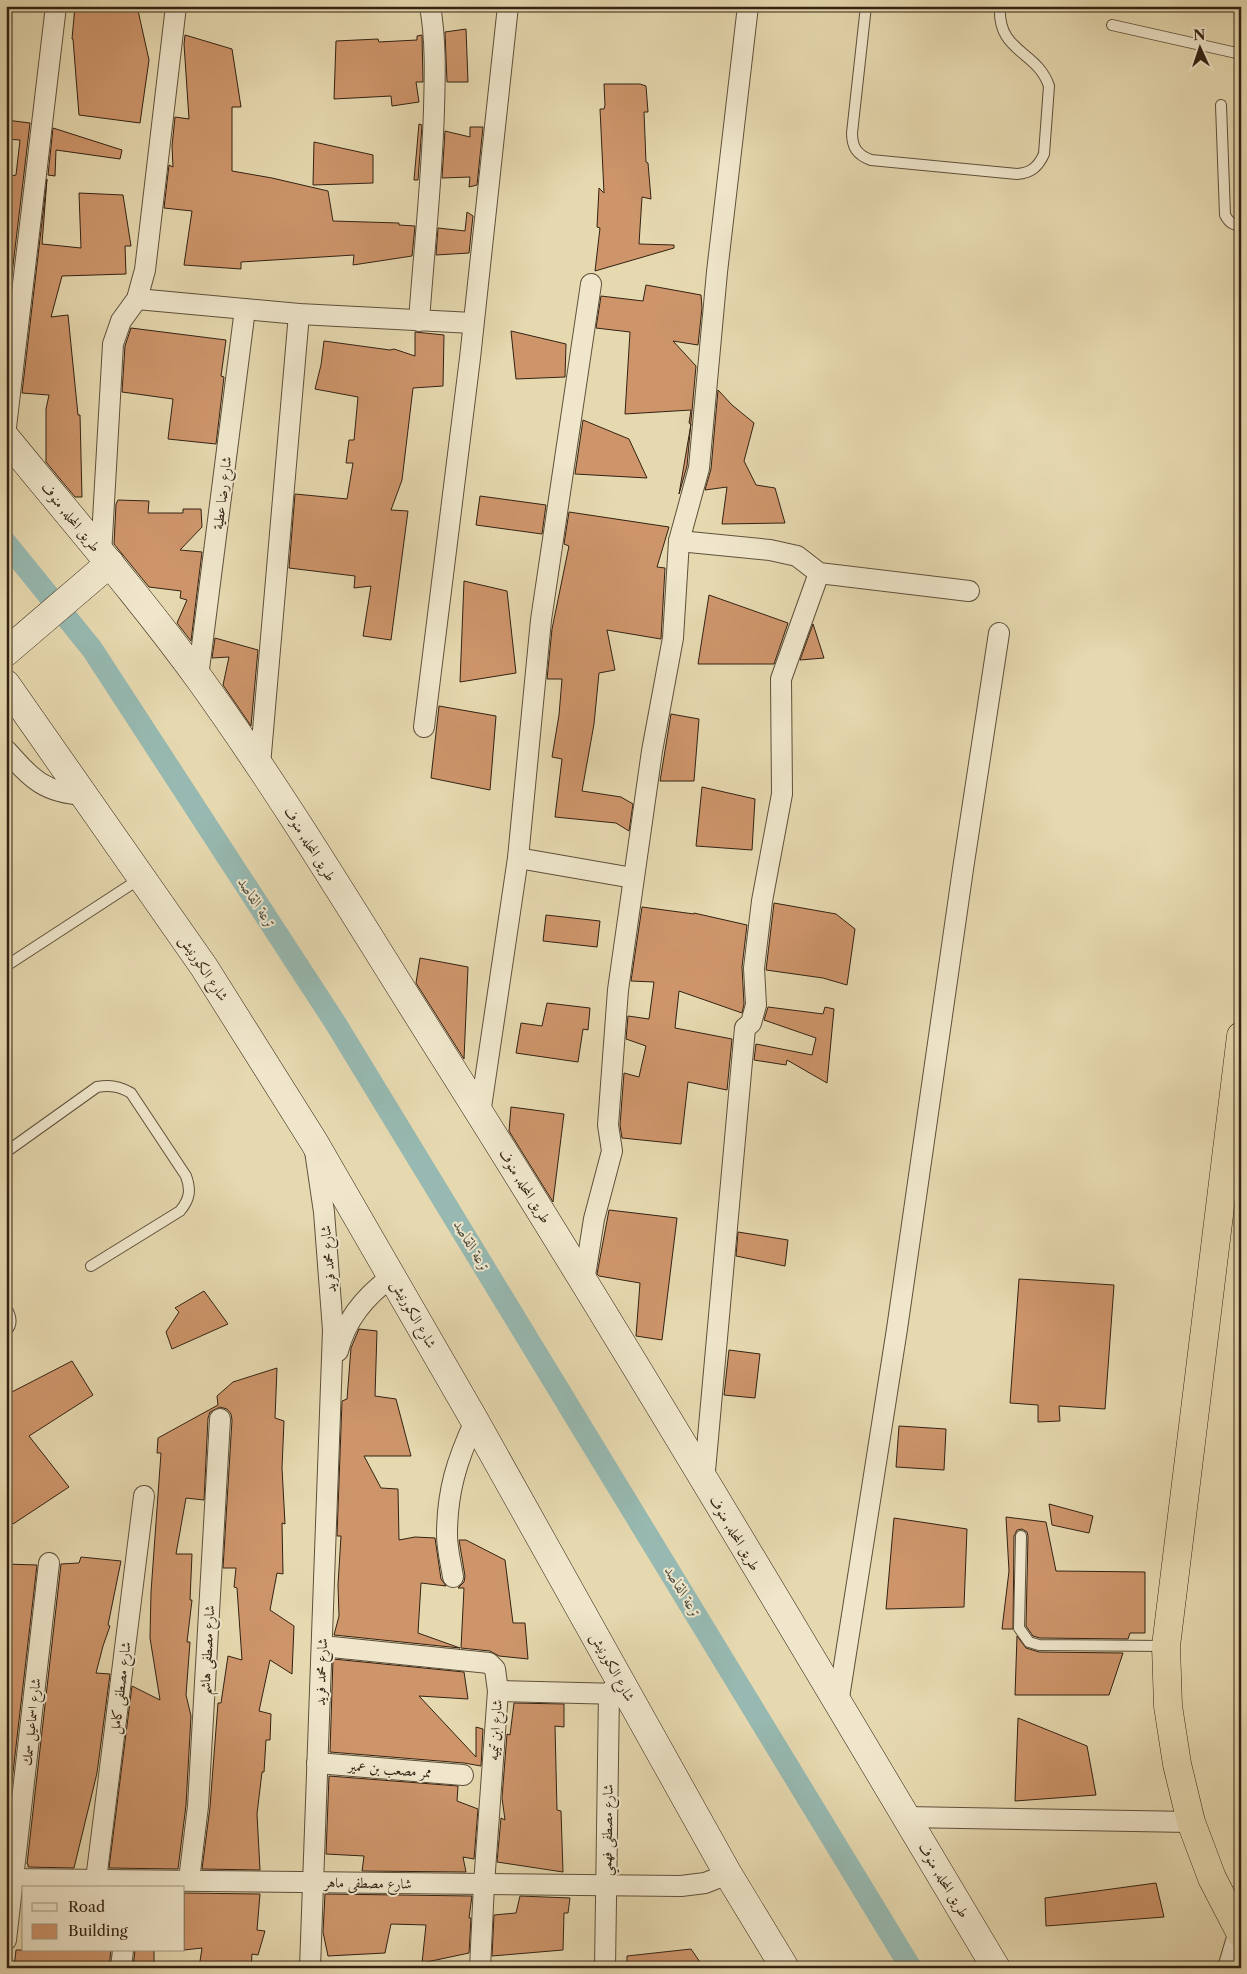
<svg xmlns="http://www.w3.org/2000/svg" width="1247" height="1974" viewBox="0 0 1247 1974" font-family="'Libre Caslon Text',Amiri,serif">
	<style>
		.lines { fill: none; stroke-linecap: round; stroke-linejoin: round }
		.canal { stroke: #97b9b1; stroke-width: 22 }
		.building { fill: #ce956b; stroke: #322213 }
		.service-casing { stroke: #5f503a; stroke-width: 12 }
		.minor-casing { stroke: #5f503a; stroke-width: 22 }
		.secondary-casing { stroke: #322213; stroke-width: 29 }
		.trunk-casing { stroke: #322213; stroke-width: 29 }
		.service { stroke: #efe6cb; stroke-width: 10 }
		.minor { stroke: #efe6cb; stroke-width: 20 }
		.secondary { stroke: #efe6cb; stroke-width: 28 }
		.trunk { stroke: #e6d8af; stroke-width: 28 }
		.labels { text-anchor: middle; stroke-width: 4; stroke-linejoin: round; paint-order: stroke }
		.street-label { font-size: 14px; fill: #322213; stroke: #efe6cb }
		.water-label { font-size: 15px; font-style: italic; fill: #504f42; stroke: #efe6cb }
	</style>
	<rect width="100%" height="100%" fill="#e6d8af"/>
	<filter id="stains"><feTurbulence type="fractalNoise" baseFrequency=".004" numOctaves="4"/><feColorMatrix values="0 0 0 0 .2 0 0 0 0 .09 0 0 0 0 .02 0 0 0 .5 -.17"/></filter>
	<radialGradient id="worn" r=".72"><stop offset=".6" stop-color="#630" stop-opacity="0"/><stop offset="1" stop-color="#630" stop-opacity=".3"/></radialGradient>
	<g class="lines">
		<!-- canal -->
		<path class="canal" d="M6 543 92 649 336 1024 911 1968"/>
	</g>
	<!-- building -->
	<g class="building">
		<path d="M75 6H137L149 60 140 123 79 115 73 39H72Z"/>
		<path d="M466 29 468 82H447L445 32Z"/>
		<path d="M185 35 232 49 241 107H232V171L272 178 328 191 333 221 399 223V225L415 226 412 256 353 265 354 255 241 262V269L184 265 192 211 164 208 169 165 173 167 172 146 175 117 189 119 184 44Z"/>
		<path d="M422 35 423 82H416L419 102 392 106 391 96 334 99 336 41 378 39 379 42 417 40V36Z"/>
		<path d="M604 84H640L646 86 648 112H644L646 162 648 163 651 199 642 197 639 244 674 245V248L595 271 600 228 597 227 599 188 604 193 600 109H604L605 105Z"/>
		<path d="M6 120 30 123 6 324V240L10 241 11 176 16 175 20 140 6 139Z"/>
		<path d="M419 124 422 125 418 180H414Z"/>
		<path d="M470 127H483L477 185 469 187 470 177 442 178 445 131 470 137Z"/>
		<path d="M53 128 122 150 120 159 56 150 55 176 48 175Z"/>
		<path d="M314 142 373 155V183L313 185Z"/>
		<path d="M47 179 42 244 81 248 79 193 123 195 131 246H125L126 274 62 276 51 317 68 315 78 415H80L82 497H75L46 462V409L49 395 22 393Z"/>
		<path d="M467 212 473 216 469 253 436 255 438 228 465 231Z"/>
		<path d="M646 285 701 295 702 308 698 345 673 341 696 366 687 466 679 494 691 424 689 423 691 410 625 414 630 332 596 328 601 296 643 301Z"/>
		<path d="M131 328 226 340 221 376 224 377 216 444 168 439 173 399 122 392 125 346Z"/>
		<path d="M511 331 566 344 565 377 516 379Z"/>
		<path d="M415 332 444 335 443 386 413 388 402 480 391 510 408 511 391 640 363 636 371 586 354 588 355 576 289 568 295 494 347 499 353 463H346L349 440H354L358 397 315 389 321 365 324 341 390 350 394 349 415 356Z"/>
		<path d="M718 390 732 405 754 423 744 461 756 485 775 488 785 523 722 524 727 487 705 490 711 469Z"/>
		<path d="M583 420 629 439 647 478 575 474Z"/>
		<path d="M480 496 546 505 542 534 476 525Z"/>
		<path d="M118 500 149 501 148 513H183V509H201L202 527 180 550 202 552 191 641 177 623 187 600 180 598 181 591 149 587 114 544 116 504Z"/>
		<path d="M569 512 669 527 657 567 665 568 661 639 607 630 615 670 599 673 594 724 582 791 621 797 633 804 629 831 616 823 555 817 562 759 552 757 559 715 562 679H547L552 629 569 546 564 544Z"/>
		<path d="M464 581 507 591 516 673 460 682Z"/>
		<path d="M709 595 788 623 774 664H698Z"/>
		<path d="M813 624 824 658 800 660Z"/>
		<path d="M215 638 258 650 251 726 223 685 229 657 212 658Z"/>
		<path d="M439 706 496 716 490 790 431 778Z"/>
		<path d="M671 714 699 719 694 781H660Z"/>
		<path d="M702 787 755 799 752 850 696 846Z"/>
		<path d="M774 903 836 914 855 929 847 985 823 978 766 970Z"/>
		<path d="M642 907 694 914V913L747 925 742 967 744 1004 742 1013 679 991 675 1028 732 1039 727 1090 688 1082 681 1144 622 1138 620 1125 624 1073 639 1077 646 1046 626 1039 628 1016 649 1019 654 982 631 981Z"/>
		<path d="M546 915 600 921 597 947 543 941Z"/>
		<path d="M420 958 468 967 464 1059 416 983Z"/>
		<path d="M547 1003 590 1008 588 1030 583 1029 578 1062 516 1053 521 1023 542 1026Z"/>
		<path d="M768 1007 823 1014 825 1007 834 1009 827 1083 787 1060 786 1065 754 1060 756 1044 812 1055 816 1038 764 1020Z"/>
		<path d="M511 1107 564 1114 553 1202 509 1131Z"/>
		<path d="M609 1210 677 1218 662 1340 636 1336 640 1283 599 1276 597 1274Z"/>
		<path d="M738 1232 788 1240 785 1266 736 1256Z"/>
		<path d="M1019 1279 1114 1285 1105 1409 1059 1406 1060 1421 1038 1422V1405L1010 1403Z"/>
		<path d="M204 1291 228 1324 172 1349 166 1332 179 1312 175 1308Z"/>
		<path d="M359 1329 377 1331 375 1396 396 1399 411 1456H364L381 1488 398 1489 399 1540 415 1537 435 1538 441 1579 446 1586 421 1583 418 1633 460 1648 334 1635 339 1616 338 1585 341 1536H337L342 1401 347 1399 351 1348Z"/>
		<path d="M729 1350 760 1354 755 1398 724 1395Z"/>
		<path d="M72 1361 93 1395 29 1436 69 1487 13 1524 6 1514V1395Z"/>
		<path d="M277 1368 275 1418 284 1421 282 1468 285 1524 282 1523 283 1574 277 1573 270 1610 294 1626 292 1674 270 1660 259 1711 271 1714 270 1740H266L264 1772H262L257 1814 260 1870 202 1869 210 1807 218 1703H221L228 1656 242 1660 237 1588 234 1587 236 1568H223L232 1420 231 1414 227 1409 220 1407 210 1412 208 1418 204 1500 186 1498 176 1554H192L190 1600H192L187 1642H190L186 1695 191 1716 186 1805 178 1869 109 1868 132 1686 160 1700 150 1638 151 1592 161 1453H157L158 1438 218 1405 217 1396 233 1382Z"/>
		<path d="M899 1426 946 1429 944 1470 896 1467Z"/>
		<path d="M1049 1504 1093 1516 1089 1533 1052 1525Z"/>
		<path d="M1006 1517 1046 1522 1056 1571 1145 1572V1633H1130L1128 1639 1040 1638 1033 1636 1026 1626 1028 1536 1027 1532 1022 1529 1017 1530 1014 1536 1013 1629H1002L1009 1571Z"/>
		<path d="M894 1518 967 1529 964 1607 886 1609Z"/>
		<path d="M459 1540H466L505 1560 513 1623H525L528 1659 499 1656 490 1651 461 1648 464 1588H458L464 1582 465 1576Z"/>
		<path d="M81 1557 121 1561 108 1625 110 1626 103 1646 96 1673 110 1674 97 1773 74 1868 28 1867V1864H27L61 1564 79 1563Z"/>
		<path d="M6 1564 37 1565 6 1833Z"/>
		<path d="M1017 1636 1026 1648 1039 1652 1123 1653 1109 1695H1015Z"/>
		<path d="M333 1659 464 1672 468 1699 419 1696 476 1757V1727L483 1729 481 1766 464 1763 330 1752Z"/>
		<path d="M514 1703 564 1704V1727L555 1726 557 1810 561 1811 563 1872 497 1862 501 1818 505 1820 502 1798 507 1734 510 1735Z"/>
		<path d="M1018 1718 1087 1746 1096 1795 1015 1801Z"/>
		<path d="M329 1776 458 1786 457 1801 478 1809 474 1859 463 1857 466 1872 362 1871 364 1856 326 1854Z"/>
		<path d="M1156 1883 1164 1917 1046 1926 1045 1898Z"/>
		<path d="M184 1893 260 1894 257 1930 265 1931 258 1955 252 1954 251 1968H199L202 1948 184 1950Z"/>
		<path d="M325 1894 472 1896 469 1918H471L469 1953 422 1963 426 1925 391 1924 385 1953 328 1956 323 1932Z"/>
		<path d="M520 1896 570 1898 568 1913H564L563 1950 492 1956 494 1915 516 1913Z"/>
		<path d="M691 1949 704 1968H627V1956Z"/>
		<path d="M16 1950H111L109 1968H14Z"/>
		<path d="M135 1950H154V1968H133Z"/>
	</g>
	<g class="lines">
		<!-- service casing -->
		<g class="service-casing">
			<g id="service">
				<path d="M866 6 852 133C852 147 857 155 871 160L1017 174C1031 173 1038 167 1044 154L1049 86C1037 50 997 53 1000 6"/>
				<path d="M1112 25 1241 54"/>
				<path d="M1221 105 1225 215C1229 222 1232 225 1241 226"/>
				<path d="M6 966 141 878"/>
				<path d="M6 1152 97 1087C110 1085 119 1086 131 1093L186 1176C191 1190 190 1199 180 1211L91 1266"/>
				<path d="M6 1308C11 1316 13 1324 6 1331"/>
				<path d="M1021 1536 1019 1628 1029 1642 1039 1645 1165 1646"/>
			</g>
		</g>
		<!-- minor casing -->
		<g class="minor-casing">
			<g id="minor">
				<path d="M137 299 299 314 473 323"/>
				<path d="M419 321C424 250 432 180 434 109 435 75 436 40 430 6"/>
				<path d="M6 427 56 6"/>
				<path d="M679 541 770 550 797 556 819 573 969 591"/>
				<path d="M101 555 113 344 121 321 137 299 145 270 176 6"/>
				<path d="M198 677 245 309"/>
				<path d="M424 727 470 358 508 6"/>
				<path d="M6 750C32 779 44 793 85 795"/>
				<path d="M260 765 299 314"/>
				<path d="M518 858 633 878"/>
				<path d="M480 1114 518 858 541 620 591 284"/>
				<path d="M584 1282 594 1219 612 1151 608 1125 618 990 652 751 673 638 679 541 699 468 717 272 748 6"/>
				<path d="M338 1351C346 1318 366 1295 393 1276"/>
				<path d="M704 1482 745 1028 751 1023 756 1005 754 968 762 901 782 794 781 679 819 573"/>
				<path d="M453 1577C451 1564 447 1549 447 1535 447 1491 457 1460 475 1421"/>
				<path d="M322 1646 489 1663 495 1669 498 1691 484 1884 480 1968"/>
				<path d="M498 1691 621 1694"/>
				<path d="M838 1704 897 1329 963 869 999 633"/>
				<path d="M317 1763 463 1775"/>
				<path d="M906 1817 1191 1822"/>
				<path d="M6 1879 681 1886 705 1883 728 1874"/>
				<path d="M96 1880 144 1496"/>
				<path d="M189 1880 198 1806 220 1419"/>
				<path d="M6 1940 49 1563"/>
				<path d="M121 1968 123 1950"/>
				<path d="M310 1968 333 1330 324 1212 315 1151"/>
				<path d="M605 1968 609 1692"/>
				<path d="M1228 1968 1239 1931"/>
			</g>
		</g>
		<!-- secondary casing -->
		<g class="secondary-casing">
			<g id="secondary">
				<path d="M6 438C72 519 140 597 201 681 290 805 368 937 450 1066 637 1363 816 1666 996 1968"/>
				<path d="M6 652 110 563"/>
				<path d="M6 684 204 967 314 1142 475 1421 728 1874 785 1968"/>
			</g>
		</g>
		<!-- trunk casing -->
		<g class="trunk-casing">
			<path id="trunk" d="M1241 1036 1166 1646 1168 1706 1177 1764 1191 1822 1212 1878 1241 1934"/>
		</g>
		<!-- service -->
		<use href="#service" class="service"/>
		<!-- minor -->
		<use href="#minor" class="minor"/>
		<!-- secondary -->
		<use href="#secondary" class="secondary"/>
		<!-- trunk -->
		<use href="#trunk" class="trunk"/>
	</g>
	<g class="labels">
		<!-- street labels -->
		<g class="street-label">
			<text transform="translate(222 493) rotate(-83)" y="5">شارع رضا عطية</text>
			<text transform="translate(71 517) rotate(51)" y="5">طريق المحله, منوف</text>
			<text transform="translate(310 844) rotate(58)" y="5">طريق المحله, منوف</text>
			<text transform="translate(204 968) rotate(56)" y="5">شارع الكورنيش</text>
			<text transform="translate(525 1186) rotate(58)" y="5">طريق المحله, منوف</text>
			<text transform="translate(328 1259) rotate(-95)" y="5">شارع محمد فريد</text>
			<text transform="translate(414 1314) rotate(60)" y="5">شارع الكورنيش</text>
			<text transform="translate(735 1533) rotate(59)" y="5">طريق المحله, منوف</text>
			<text transform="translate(207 1650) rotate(-87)" y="5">شارع مصطفى هاشم</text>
			<text transform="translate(613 1667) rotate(61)" y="5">شارع الكورنيش</text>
			<text transform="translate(321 1672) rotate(-88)" y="5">شارع محمد فريد</text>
			<text transform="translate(120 1688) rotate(-83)" y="5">شارع مصطفى كامل</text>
			<text transform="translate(31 1722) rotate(-84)" y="5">شارع اسماعيل سمك</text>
			<text transform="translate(495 1730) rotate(-86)" y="5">شارع ابن تيميه</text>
			<text transform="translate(390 1769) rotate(5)" y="5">ممر مصعب بن عمير</text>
			<text transform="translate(607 1830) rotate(-89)" y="5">شارع مصطفى فهمي</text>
			<text transform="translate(944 1880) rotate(59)" y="5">طريق المحله, منوف</text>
			<text transform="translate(368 1883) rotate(1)" y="5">شارع مصطفى ماهر</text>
		</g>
		<!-- water labels -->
		<g class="water-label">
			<text transform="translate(257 903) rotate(57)" y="5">ترعة القاصد</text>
			<text transform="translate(472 1246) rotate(59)" y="5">ترعة القاصد</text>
			<text transform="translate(683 1592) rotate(59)" y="5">ترعة القاصد</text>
		</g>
	</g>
	<!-- margin -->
	<rect width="1247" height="1974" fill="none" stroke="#e6d8af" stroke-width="25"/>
	<rect x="8" y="8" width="1232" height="1959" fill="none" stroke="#322213" stroke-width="2.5"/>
	<rect x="12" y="12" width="1222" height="1949" fill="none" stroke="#322213"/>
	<!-- legend -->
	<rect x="22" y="1886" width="162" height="65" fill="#efe6cb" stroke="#a39881"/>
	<rect x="32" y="1903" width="25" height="8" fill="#efe6cb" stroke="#a39881"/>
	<text x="68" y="1912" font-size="15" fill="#322213">Road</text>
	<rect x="32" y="1924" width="25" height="15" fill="#ce956b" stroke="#a39881"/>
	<text x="68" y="1936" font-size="15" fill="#322213">Building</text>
	<!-- north arrow -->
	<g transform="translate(1200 48) rotate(357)" stroke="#efe6cb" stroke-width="4" paint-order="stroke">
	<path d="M0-4L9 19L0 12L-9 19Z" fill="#322213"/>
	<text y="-8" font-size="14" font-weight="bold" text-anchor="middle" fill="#322213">N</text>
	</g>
	<rect width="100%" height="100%" filter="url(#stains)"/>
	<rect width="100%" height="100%" fill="url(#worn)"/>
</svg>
